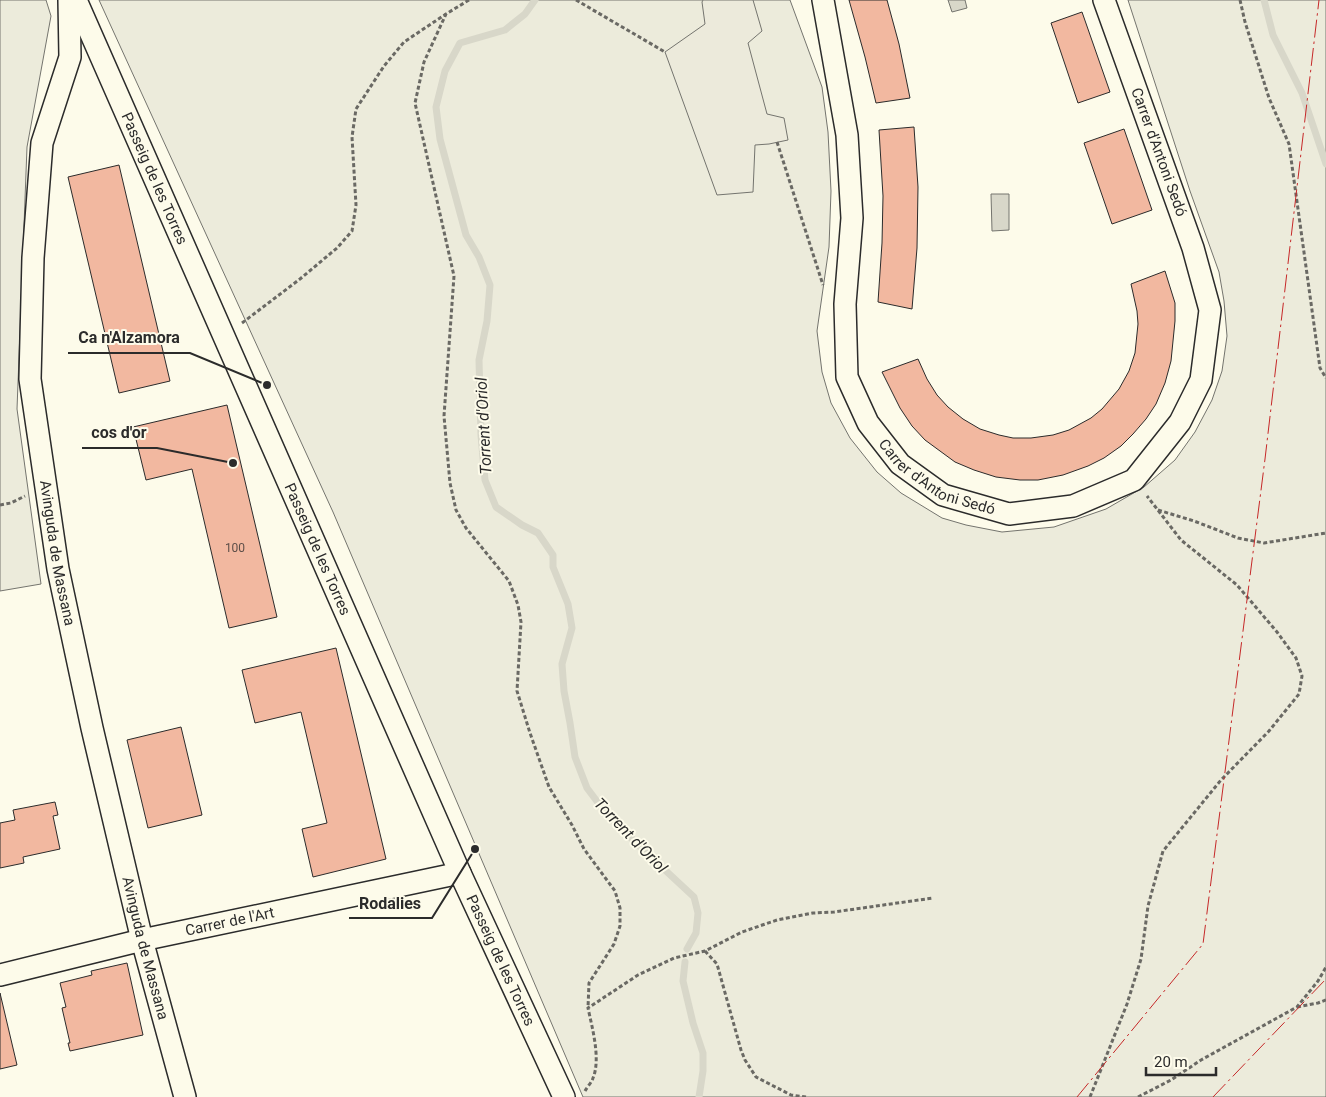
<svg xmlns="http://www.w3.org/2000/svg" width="1326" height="1097" viewBox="0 0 1326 1097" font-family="Roboto,sans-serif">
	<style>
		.green { fill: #ecebdb; stroke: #74746e }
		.parking { fill: #eceadb; stroke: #74746e }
		.water { fill: #d8d7c9; stroke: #74746e }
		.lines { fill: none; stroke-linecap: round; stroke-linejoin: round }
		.stream { stroke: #d8d7c9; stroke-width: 7 }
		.building { fill: #f2b8a0; stroke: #2b2b2b }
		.minor-casing { stroke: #2b2b2b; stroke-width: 24 }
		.path { stroke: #6a6964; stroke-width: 3; stroke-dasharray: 4 2.5; stroke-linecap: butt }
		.minor { stroke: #fdfbea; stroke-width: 21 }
		.power { stroke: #c62828; stroke-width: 1; stroke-dasharray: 18 4 2.5 4; stroke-linecap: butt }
		.labels { text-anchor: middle; stroke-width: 4; stroke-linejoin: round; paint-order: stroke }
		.number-label { font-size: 12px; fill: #5d4e48 }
		.street-label { font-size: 15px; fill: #2b2b2b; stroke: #fdfbea }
		.water-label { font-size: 16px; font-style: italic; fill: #2b2b2b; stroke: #fdfbea }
		.leader { fill: none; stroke: #2b2b2b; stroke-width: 2 }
		.callout-dot { fill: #2b2b2b; stroke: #fdfbea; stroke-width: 2 }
		.callout-label { font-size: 16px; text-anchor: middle; font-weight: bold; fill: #2b2b2b; stroke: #fdfbea; stroke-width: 4; stroke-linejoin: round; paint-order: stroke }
	</style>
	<rect width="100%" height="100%" fill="#fdfbea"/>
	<!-- green -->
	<g class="green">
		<path d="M0 0H46L51 16 27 147 17 409 41 584 0 591Z"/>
		<path d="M99 0H790L822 87 828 132 831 191 829 247 817 331 822 372 831 403 850 438 877 472 901 493 942 518 966 525 1002 532 1054 527 1106 509 1144 487 1175 460 1195 432 1212 400 1222 371 1227 336 1224 301 1219 272 1190 191 1128 0H1326V1097H583L333 512Z"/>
	</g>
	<!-- parking -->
	<path class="parking" d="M703 0H753L762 31 748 43 767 114 784 118 788 140 769 144 755 145 753 192 717 195 665 52 705 24 702 2Z"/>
	<!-- water -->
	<g class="water">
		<path d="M948 0H965L967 8 952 12Z"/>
		<path d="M991 194H1009V230L992 231Z"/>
	</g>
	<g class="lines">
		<!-- stream -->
		<g class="stream">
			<path d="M535 0 525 14 505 30 460 43 445 71 436 107 440 139 466 235 479 257 490 285 487 321 479 360 481 435 485 480 496 507 522 525 538 533 553 555V567L568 604 572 628 562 664 564 691 570 723 575 757 587 788 602 808 637 844 694 897 698 913 696 933 687 949"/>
			<path d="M1264 0 1273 35 1302 93 1326 164"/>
			<path d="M685 962 683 981 693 1023 703 1053V1071L699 1097"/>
		</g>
	</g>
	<!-- building -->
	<g class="building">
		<path d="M849 0H887L899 44 910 98 876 103 865 57Z"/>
		<path d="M1082 12 1110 92 1078 103 1051 23Z"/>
		<path d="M914 127 918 187 917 248 912 309 878 302 882 243 883 196 879 130Z"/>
		<path d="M1124 129 1152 210 1112 224 1084 143Z"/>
		<path d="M119 165 170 381 119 393 68 177Z"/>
		<path d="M1165 271 1175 303V321L1171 361 1165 383 1156 404 1146 419 1133 434 1121 446 1104 458 1088 466 1063 475 1038 480H1020L996 477 974 470 955 462 925 440 912 426 900 408 882 372 918 359 927 379 937 395 948 407 963 419 980 429 999 435 1013 438H1031L1053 435 1069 430 1091 418 1102 409 1119 389 1129 371 1135 353 1138 324 1137 311 1131 284Z"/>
		<path d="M227 405 277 617 229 628 192 469 146 480 133 427Z"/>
		<path d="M336 648 386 859 313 877 302 829 327 823 301 712 255 723 242 670Z"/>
		<path d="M181 727 202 815 148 828 127 740Z"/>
		<path d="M55 802 58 815 53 816 60 849 23 857 24 863 0 868V823L15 820 13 810Z"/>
		<path d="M127 963 143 1035 70 1051 68 1043H70L62 1008 66 1007 60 983 92 975 91 971Z"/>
		<path d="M0 993 17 1065 0 1069Z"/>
	</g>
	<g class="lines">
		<!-- minor casing -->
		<g class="minor-casing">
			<g id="minor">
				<path id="s1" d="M69 0 70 57 42 143 33 258 30 379 58 569 92 728 142 940 185 1097"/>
				<path id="s2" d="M76 0 460 873 564 1097"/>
				<path id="s3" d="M823 0 847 135 852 218 845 304 847 377 868 423 900 464 943 495 1009 514 1073 506 1134 480 1180 422 1201 380 1210 310 1193 248 1104 0"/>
				<path id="s4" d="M0 975 142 940 460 873"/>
			</g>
		</g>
		<!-- path -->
		<g class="path">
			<path d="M469 0 446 14 424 62 415 103 454 276 444 416 450 483 456 510 466 528 509 581 518 605 521 622 517 691 530 733 549 787 572 825 584 849 615 891 620 908V926L614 944 589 983 588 1008"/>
			<path d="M576 0 665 52"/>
			<path d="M1240 0 1245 22 1269 98 1289 144 1320 368 1326 378"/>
			<path d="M777 142 823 285"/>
			<path d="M242 323 300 279 337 248 352 231 356 205 352 137 356 109 384 66 404 42 446 14"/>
			<path d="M0 505 11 503 25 496"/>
			<path d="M1158 510 1194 521 1238 538 1264 543 1326 533"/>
			<path d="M705 951 717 964 741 1050 745 1060 756 1077 791 1095 806 1097"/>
			<path d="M1297 1007 1318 1003 1326 1000"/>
			<path d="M585 1091C587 1087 592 1082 593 1078 601 1059 592 1027 588 1008L638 975 674 958 705 951 742 932 777 920 813 913 834 912 933 898"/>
			<path d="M1090 1097 1127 1004 1141 959 1148 906 1163 851 1221 780 1269 731 1299 694 1302 676 1296 658 1277 632 1237 585 1181 540 1147 496"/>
			<path d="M1138 1097 1171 1080 1201 1060 1297 1007 1318 981 1326 967"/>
		</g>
		<!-- minor -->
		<use href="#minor" class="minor"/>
		<!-- power -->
		<g class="power">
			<path d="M1077 1097 1203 944 1265 459 1319 0"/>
			<path d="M1213 1097 1326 979"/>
		</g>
	</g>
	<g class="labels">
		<!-- number labels -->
		<g class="number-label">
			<text x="235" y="552">100</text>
		</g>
		<!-- street labels -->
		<g class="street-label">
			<text transform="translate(1159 152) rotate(70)" y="5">Carrer d'Antoni Sedó</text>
			<text dy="5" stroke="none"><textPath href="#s2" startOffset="195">Passeig de les Torres</textPath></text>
			<text dy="5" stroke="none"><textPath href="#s3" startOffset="521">Carrer d'Antoni Sedó</textPath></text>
			<text dy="5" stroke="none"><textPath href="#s2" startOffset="600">Passeig de les Torres</textPath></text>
			<text dy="5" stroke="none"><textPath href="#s1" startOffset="560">Avinguda de Massana</textPath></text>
			<text dy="5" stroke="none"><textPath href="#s4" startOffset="236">Carrer de l'Art</textPath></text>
			<text dy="5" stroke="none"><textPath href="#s1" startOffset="965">Avinguda de Massana</textPath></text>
			<text dy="5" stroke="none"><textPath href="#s2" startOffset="1050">Passeig de les Torres</textPath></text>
		</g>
		<!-- water labels -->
		<g class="water-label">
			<text transform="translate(483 426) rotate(-93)" y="6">Torrent d'Oriol</text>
			<text transform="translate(631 835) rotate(46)" y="6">Torrent d'Oriol</text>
		</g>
	</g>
	<!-- callouts -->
	<path class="leader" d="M267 385L190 353H68M233 463L157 448H82M475 849L432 918H349"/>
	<g class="callout-dot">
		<circle cx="267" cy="385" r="5"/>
		<circle cx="233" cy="463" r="5"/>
		<circle cx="475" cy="849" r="5"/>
	</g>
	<g class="callout-label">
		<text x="129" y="343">Ca n'Alzamora</text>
		<text x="119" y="438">cos d'or</text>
		<text x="390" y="909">Rodalies</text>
	</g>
	<!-- scale -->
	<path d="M1146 1067v8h70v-8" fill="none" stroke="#2b2b2b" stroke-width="2.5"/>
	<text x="1154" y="1067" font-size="15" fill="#2b2b2b" stroke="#fdfbea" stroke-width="4" paint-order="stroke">20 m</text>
</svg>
